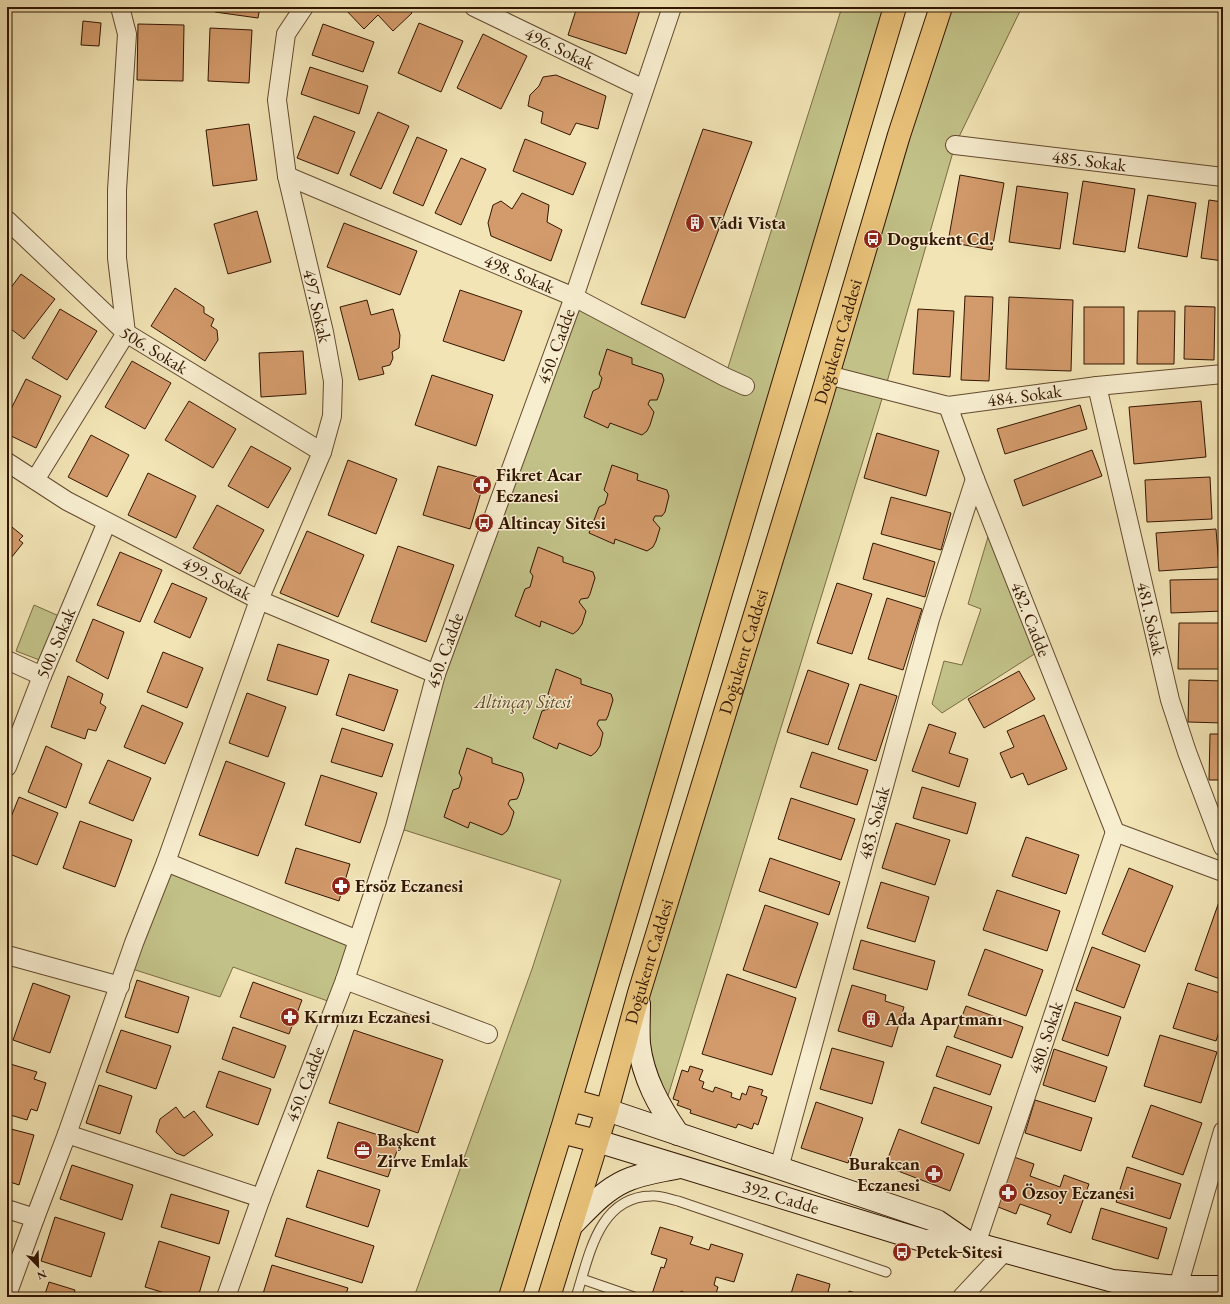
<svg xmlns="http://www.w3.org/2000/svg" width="1230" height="1304" viewBox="0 0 1230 1304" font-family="'EB Garamond',serif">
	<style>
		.green { fill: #c2c288; stroke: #7a6c44 }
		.building { fill: #d39a6b; stroke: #331601 }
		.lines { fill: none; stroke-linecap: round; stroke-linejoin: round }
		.lane-casing { stroke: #634a2e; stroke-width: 11 }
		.street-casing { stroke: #634a2e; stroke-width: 20 }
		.secondary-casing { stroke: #331601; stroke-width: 24 }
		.primary-casing { stroke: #331601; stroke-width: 24 }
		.lane { stroke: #f7edcf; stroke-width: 9 }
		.street { stroke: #f7edcf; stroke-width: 18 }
		.secondary { stroke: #f7edcf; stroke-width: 22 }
		.primary { stroke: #e9c27a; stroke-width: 22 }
		.labels { text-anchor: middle; stroke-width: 3; stroke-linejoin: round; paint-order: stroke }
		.street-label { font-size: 18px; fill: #331601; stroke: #f7edcf }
		.poi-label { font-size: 18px; font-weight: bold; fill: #331601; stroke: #f7edcf; text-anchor: start }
		.park-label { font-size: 18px; font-style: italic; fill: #5e4a2a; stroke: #f7edcf }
	</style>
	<rect width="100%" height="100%" fill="#f2e4b5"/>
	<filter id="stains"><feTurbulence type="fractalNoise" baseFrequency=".005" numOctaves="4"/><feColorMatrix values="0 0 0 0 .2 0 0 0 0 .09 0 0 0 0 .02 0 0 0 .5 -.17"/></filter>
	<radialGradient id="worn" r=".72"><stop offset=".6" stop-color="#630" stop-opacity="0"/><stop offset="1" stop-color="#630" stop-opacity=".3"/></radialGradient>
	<!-- green -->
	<g class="green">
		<path d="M7 7H11V42L7 45Z"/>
		<path d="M842 7H895L510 1297H414L532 969 561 880 395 827 436 674 574 297 725 377Z"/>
		<path d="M941 7H1022L955 145 885 389 663 1112 639 993Z"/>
		<path d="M991 527 1036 653 942 713 932 704 944 661 962 665 981 609 968 604Z"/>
		<path d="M34 605 59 616 42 661 16 651Z"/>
		<path d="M166 862 358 940 336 1004 233 967 220 997 126 967Z"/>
	</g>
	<!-- building -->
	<g class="building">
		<path d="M215 7H260L258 18 215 12Z"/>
		<path d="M343 7H406L412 13 393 31 378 15 364 29Z"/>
		<path d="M577 7H641L626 54 568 35Z"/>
		<path d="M83 21 101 23 99 46 81 45Z"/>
		<path d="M419 23 463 41 441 92 398 73Z"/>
		<path d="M138 24 184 25 183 81 137 80Z"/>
		<path d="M323 24 374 42 363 72 312 55Z"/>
		<path d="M210 28 252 30 249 83 208 81Z"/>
		<path d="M483 34 527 56 501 109 457 88Z"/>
		<path d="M310 67 368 86 359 114 301 94Z"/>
		<path d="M556 75 606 96 598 129 576 123 570 135 541 123 543 112 528 106 530 95 539 86 543 77Z"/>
		<path d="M378 112 409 126 381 189 350 175Z"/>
		<path d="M314 116 355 132 338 174 297 158Z"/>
		<path d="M249 124 257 180 213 186 206 130Z"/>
		<path d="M703 129 752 142 685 318 641 304Z"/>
		<path d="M417 137 447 150 423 206 393 193Z"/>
		<path d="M525 139 586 163 573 195 513 171Z"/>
		<path d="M461 158 486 169 461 225 435 213Z"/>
		<path d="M960 175 1004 183 992 250 948 242Z"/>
		<path d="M1083 181 1135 189 1125 252 1073 244Z"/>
		<path d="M1017 186 1068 193 1060 249 1009 242Z"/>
		<path d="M522 193 549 205 547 222 562 230 551 261 491 236 488 223 493 205 501 201 512 209Z"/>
		<path d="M1148 195 1196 203 1187 257 1138 248Z"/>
		<path d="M1209 200 1223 202V261L1201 258Z"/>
		<path d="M257 211 271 262 228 274 214 224Z"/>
		<path d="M344 223 417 251 400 295 327 267Z"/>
		<path d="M21 274 55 299 24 339 7 326V293Z"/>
		<path d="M175 288 204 307V313L214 319 211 326 217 330 218 340 205 361 151 326Z"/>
		<path d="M460 290 522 311 504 361 443 341Z"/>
		<path d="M965 296 993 297 989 381 961 380Z"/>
		<path d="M1009 297 1073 300 1071 371 1006 369Z"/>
		<path d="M367 300 371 315 393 309 400 335 399 348 392 352 393 358 390 365 382 367 384 374 359 380 340 307Z"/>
		<path d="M1185 306 1215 307 1214 360 1184 359Z"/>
		<rect x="1084" y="307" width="40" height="57"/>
		<path d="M60 309 97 331 67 380 32 358Z"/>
		<path d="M918 309 954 311 950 377 913 374Z"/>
		<path d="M1138 311H1175L1174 364H1137Z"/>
		<path d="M607 349 632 358V364L662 374 664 380 659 395 657 400H650L648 404 654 412 650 425 647 431 642 435 610 423 608 428 584 417 593 391 599 388 602 378 599 374Z"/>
		<path d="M303 351 306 394 261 397 259 353Z"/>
		<path d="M132 361 171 383 145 429 105 407Z"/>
		<path d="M7 372 12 376 7 382Z"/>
		<path d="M432 375 493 395 476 446 415 425Z"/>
		<path d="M26 379 61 396 36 448 7 434V417Z"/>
		<path d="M189 401 236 429 213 468 165 440Z"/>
		<path d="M1201 401 1206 457 1134 464 1129 407Z"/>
		<path d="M1080 405 1087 429 1005 454 997 429Z"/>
		<path d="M877 433 939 451 926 496 864 478Z"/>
		<path d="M91 435 129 455 107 497 68 477Z"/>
		<path d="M251 446 291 468 268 508 228 486Z"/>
		<path d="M1092 450 1102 476 1023 506 1014 480Z"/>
		<path d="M348 460 397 479 376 534 328 515Z"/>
		<path d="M612 465 638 474 637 480 667 490 669 496 665 512 662 516H655L653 520 660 528 656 541 653 547 647 551 615 539 614 544 589 533 599 507 605 504 608 494 604 490Z"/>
		<path d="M438 466 485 479 470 529 423 515Z"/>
		<path d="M148 473 196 496 176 538 128 515Z"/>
		<path d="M1210 477 1212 519 1147 522 1145 480Z"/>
		<path d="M891 497 951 513 941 550 881 534Z"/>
		<path d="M217 505 264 530 240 574 193 548Z"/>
		<path d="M7 523 23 536 19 540 23 543 7 563Z"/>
		<path d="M1216 529 1219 567 1159 571 1156 533Z"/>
		<path d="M307 531 364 555 338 617 280 593Z"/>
		<path d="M873 543 935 562 925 597 863 579Z"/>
		<path d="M398 546 454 565 426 642 371 622Z"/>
		<path d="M538 547 563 557V562L593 572 595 578 590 594 588 598 581 599 579 602 586 611 582 624 578 630 573 634 541 621 540 627 515 616 525 589 530 587 533 576 530 572Z"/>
		<path d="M120 552 162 570 140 622 97 605Z"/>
		<path d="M1223 579V611L1171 613 1170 580Z"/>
		<path d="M172 583 207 598 190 638 154 622Z"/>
		<path d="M837 583 872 594 852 654 817 643Z"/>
		<path d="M887 598 922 609 903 670 868 659Z"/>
		<path d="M93 619 124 632 108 679 76 661Z"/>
		<path d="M1179 623H1221V669H1178Z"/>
		<path d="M278 644 329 660 317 695 267 680Z"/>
		<path d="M163 652 203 668 187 708 147 692Z"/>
		<path d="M556 669 581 679V684L611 694 613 700 608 716 606 720H599L597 724 603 733 600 746 596 752 591 756 559 743 557 749 533 738 542 711 548 709 551 698 548 694Z"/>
		<path d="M808 670 849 684 828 745 787 732Z"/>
		<path d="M1019 671 1035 699 984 728 968 699Z"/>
		<path d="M349 674 398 690 384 731 336 715Z"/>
		<path d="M68 676 103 694 100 703 106 707 96 731 88 729 85 739 51 727Z"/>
		<path d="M1189 680 1223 681V723L1188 722Z"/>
		<path d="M860 684 897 696 876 761 838 749Z"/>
		<path d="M247 693 286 707 268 757 229 743Z"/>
		<path d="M142 705 183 723 165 764 124 747Z"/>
		<path d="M1044 715 1067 769 1028 785 1023 773 1011 778 1000 753 1014 747 1007 731Z"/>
		<path d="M929 724 956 733 949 753 968 759 959 787 912 771Z"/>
		<path d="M342 728 393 744 382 777 331 762Z"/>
		<path d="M1210 734H1223V780H1209Z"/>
		<path d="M46 746 82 764 66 808 28 792Z"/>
		<path d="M467 748 492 758V763L522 773 524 780 519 795 517 799 510 800 508 804 514 812 510 825 507 831 502 835 470 822 468 828 444 817 453 790 459 788 462 778 459 773Z"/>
		<path d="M812 752 868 770 857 805 800 787Z"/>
		<path d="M108 760 151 778 133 821 89 803Z"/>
		<path d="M226 761 285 783 258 856 199 835Z"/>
		<path d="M321 775 377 793 360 843 305 825Z"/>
		<path d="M922 787 976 803 967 834 913 818Z"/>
		<path d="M19 797 58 813 37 865 7 853V827Z"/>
		<path d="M791 798 855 819 841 860 778 839Z"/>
		<path d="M80 821 132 840 115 887 63 868Z"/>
		<path d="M896 823 950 840 935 885 882 868Z"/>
		<path d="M1026 837 1079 855 1066 894 1012 876Z"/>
		<path d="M296 848 350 864 339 901 285 883Z"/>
		<path d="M770 858 840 882 829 915 759 891Z"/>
		<path d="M1129 868 1173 886 1145 952 1102 934Z"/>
		<path d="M881 882 929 897 915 942 867 928Z"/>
		<path d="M997 890 1060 911 1047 951 983 930Z"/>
		<path d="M1220 899 1223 900V980L1195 970Z"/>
		<path d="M765 905 818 923 796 988 743 970Z"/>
		<path d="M861 940 935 961 927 990 853 969Z"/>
		<path d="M1092 947 1140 965 1124 1008 1076 990Z"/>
		<path d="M985 949 1043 970 1026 1016 968 995Z"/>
		<path d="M727 974 796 998 772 1075 702 1054Z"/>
		<path d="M137 980 189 997 178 1033 125 1017Z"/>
		<path d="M253 982 302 1000 289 1034 240 1017Z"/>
		<path d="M33 983 70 996 50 1053 13 1040Z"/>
		<path d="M1188 983 1223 994V1020L1216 1041 1173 1028Z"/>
		<path d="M852 985 886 995 885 1001 904 1007 892 1047 838 1031Z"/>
		<path d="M1075 1002 1121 1017 1108 1056 1062 1040Z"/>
		<path d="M966 1006 1023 1027 1012 1058 954 1037Z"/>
		<path d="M233 1027 286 1046 274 1078 222 1059Z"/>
		<path d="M121 1030 171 1046 156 1089 106 1072Z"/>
		<path d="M354 1030 443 1060 418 1133 329 1103Z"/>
		<path d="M1160 1035 1217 1052 1201 1103 1144 1086Z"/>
		<path d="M947 1046 1001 1065 990 1095 936 1076Z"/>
		<path d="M832 1048 884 1062 872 1104 820 1089Z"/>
		<path d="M1054 1049 1107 1067 1095 1102 1043 1085Z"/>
		<path d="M7 1063 37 1072 34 1079 46 1083 37 1111 31 1109 27 1120 7 1114Z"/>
		<path d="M690 1066 703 1070 699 1080 704 1082 702 1088 713 1092 715 1087 732 1093 731 1097 740 1100 742 1093 746 1095 749 1086 763 1090 761 1095 767 1097 758 1125 754 1123 752 1129 738 1124 736 1128 690 1113 691 1110 677 1105 679 1101 673 1099 682 1070 688 1072Z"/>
		<path d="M219 1071 271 1089 258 1125 206 1107Z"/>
		<path d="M99 1085 132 1096 120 1134 86 1123Z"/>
		<path d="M934 1087 992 1107 979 1144 921 1123Z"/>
		<path d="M1035 1100 1092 1118 1081 1151 1025 1133Z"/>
		<path d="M816 1102 863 1118 848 1163 801 1148Z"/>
		<path d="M1151 1105 1202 1123 1183 1175 1132 1157Z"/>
		<path d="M176 1107 184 1118 194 1111 213 1135 184 1156 176 1153 156 1132 160 1119Z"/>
		<path d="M338 1122 400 1142 388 1177 327 1158Z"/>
		<path d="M7 1128 34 1135 19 1185 7 1181Z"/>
		<path d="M899 1129 964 1154 950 1191 885 1166Z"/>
		<path d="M1011 1156 1034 1164 1030 1176 1060 1187 1064 1175 1089 1184 1071 1233 1047 1224 1051 1215 1020 1204 1016 1214 993 1205Z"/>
		<path d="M72 1165 133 1185 122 1220 60 1199Z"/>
		<path d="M1127 1167 1181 1184 1170 1219 1116 1202Z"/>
		<path d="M318 1170 380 1190 368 1227 306 1207Z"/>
		<path d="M171 1194 229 1211 219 1244 161 1227Z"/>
		<path d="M1101 1208 1167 1228 1158 1259 1092 1239Z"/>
		<path d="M55 1217 105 1233 91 1277 41 1261Z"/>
		<path d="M287 1218 374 1246 362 1283 275 1256Z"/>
		<path d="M660 1227 693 1237 690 1244 709 1250 711 1244 743 1254 734 1282 716 1277 714 1285 718 1287 715 1297H687L688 1294 681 1291 679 1297H651L661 1267 664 1268 667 1259 651 1254Z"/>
		<path d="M159 1241 210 1257 198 1297H178L145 1287Z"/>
		<path d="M272 1265 348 1288 345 1297H262Z"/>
		<path d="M797 1274 830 1284 828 1292 846 1297H790Z"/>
		<path d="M49 1282 75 1290 73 1297H44Z"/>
		<path d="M849 1291 869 1297H847Z"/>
	</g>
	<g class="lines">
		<!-- lane casing -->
		<g class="lane-casing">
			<g id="lane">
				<path d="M582 1279 634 1297"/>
				<path d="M576 1297C589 1257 598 1197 651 1196 659 1195 669 1199 678 1201L886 1272"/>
			</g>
		</g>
		<!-- street casing -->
		<g class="street-casing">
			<g id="street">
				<path id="s1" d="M474 7 644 89"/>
				<path id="s2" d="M955 145 1223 177"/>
				<path id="s3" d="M287 176 574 297 725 377 745 386"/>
				<path id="s4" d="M7 220 126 333 322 452"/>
				<path id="s5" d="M828 375 948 406 1097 386 1223 374"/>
				<path id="s6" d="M1097 386 1170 700 1187 752 1223 847"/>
				<path id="s7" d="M948 406 975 479 1115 832"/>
				<path id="s8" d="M7 462 67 501 259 600 436 674"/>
				<path d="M35 480 126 333 117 258V190L127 34 120 7"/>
				<path d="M7 660 42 676"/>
				<path id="s9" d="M7 767 42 676 107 522"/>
				<path d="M1115 832 1223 872"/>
				<path d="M166 862 358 940"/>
				<path d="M7 955 120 986"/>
				<path d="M345 980 488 1034"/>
				<path d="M67 1134 261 1198"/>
				<path id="s10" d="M779 1168 930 619 975 479"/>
				<path d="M7 1209 35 1218"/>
				<path id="s11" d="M976 1244 1115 832"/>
				<path d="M1178 1287 1223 1131"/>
				<path d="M7 1295 35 1218 67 1134 134 943 166 862 259 600 322 452 332 416 333 381 324 332 287 176 277 100 286 34 304 7"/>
				<path id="s12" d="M226 1297 261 1198 345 980 395 827 436 674 574 297 672 7"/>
				<path d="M962 1297 1004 1252"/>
			</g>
		</g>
		<!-- secondary casing -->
		<g class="secondary-casing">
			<g id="secondary">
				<path d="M639 1004C639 1017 638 1031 639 1044 643 1078 659 1106 678 1134"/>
				<path d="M607 1110 937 1221 966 1241"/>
				<path id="s13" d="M597 1141 925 1241H966L1113 1281 1178 1287H1223"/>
				<path d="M571 1226C588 1209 603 1191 625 1181 642 1173 662 1171 679 1167"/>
			</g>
		</g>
		<!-- primary casing -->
		<g class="primary-casing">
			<g id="primary">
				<path d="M571 1100 607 1110"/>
				<path d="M561 1132 597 1141"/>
				<path d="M510 1297 561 1132 895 7"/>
				<path id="s14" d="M549 1297 607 1110 639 993 818 409 899 135 941 7"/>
			</g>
		</g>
		<!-- lane -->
		<use href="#lane" class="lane"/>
		<!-- street -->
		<use href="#street" class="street"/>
		<!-- secondary -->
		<use href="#secondary" class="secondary"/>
		<!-- primary -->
		<use href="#primary" class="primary"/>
	</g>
	<!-- icons -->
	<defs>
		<g id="building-disc" transform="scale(1)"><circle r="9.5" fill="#8f2418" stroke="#f7edcf"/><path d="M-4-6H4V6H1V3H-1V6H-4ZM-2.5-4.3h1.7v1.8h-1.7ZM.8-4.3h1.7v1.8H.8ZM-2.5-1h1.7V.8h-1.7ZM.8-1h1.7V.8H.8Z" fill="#fff"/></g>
		<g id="bus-disc" transform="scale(1)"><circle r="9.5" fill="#8f2418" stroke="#f7edcf"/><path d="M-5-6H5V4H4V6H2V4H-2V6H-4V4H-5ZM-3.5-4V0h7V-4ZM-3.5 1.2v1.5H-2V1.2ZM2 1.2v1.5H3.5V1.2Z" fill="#fff"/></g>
		<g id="pharmacy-disc" transform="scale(1)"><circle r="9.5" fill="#8f2418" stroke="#f7edcf"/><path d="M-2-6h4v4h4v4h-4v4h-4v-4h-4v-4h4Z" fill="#fff"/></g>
		<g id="office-disc" transform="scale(1)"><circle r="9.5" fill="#8f2418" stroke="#f7edcf"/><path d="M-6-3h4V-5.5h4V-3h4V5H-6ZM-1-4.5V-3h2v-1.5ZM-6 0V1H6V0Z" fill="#fff"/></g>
	</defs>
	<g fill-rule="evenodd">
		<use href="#building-disc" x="695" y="223"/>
		<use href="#bus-disc" x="873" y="239"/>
		<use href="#pharmacy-disc" x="482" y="485"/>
		<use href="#bus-disc" x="484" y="523"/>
		<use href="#pharmacy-disc" x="341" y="886"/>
		<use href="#pharmacy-disc" x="290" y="1017"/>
		<use href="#building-disc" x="871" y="1019"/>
		<use href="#office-disc" x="363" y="1150"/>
		<use href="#pharmacy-disc" x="934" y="1174"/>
		<use href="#pharmacy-disc" x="1008" y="1193"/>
		<use href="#bus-disc" x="902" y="1252"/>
	</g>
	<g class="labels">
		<!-- street labels -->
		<g class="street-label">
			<text dy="6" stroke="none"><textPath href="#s1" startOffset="95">496. Sokak</textPath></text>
			<text dy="6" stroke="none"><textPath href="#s2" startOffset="135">485. Sokak</textPath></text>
			<text dy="6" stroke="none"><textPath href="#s3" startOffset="252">498. Sokak</textPath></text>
			<text transform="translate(317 306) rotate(77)" y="6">497. Sokak</text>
			<text dy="6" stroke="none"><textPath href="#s14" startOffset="998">Doğukent Caddesi</textPath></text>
			<text dy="6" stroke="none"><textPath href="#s12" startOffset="1007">450. Cadde</textPath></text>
			<text dy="6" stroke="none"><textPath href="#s4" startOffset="197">506. Sokak</textPath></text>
			<text dy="6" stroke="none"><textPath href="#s5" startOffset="201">484. Sokak</textPath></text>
			<text dy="6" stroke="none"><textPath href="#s8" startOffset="240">499. Sokak</textPath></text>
			<text dy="6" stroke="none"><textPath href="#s7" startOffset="229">482. Cadde</textPath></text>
			<text dy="6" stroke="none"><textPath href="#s6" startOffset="239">481. Sokak</textPath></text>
			<text dy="6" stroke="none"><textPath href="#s9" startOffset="133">500. Sokak</textPath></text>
			<text dy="6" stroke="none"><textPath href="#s12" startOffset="683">450. Cadde</textPath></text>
			<text dy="6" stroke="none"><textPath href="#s14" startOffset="674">Doğukent Caddesi</textPath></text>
			<text dy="6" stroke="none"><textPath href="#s10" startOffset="358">483. Sokak</textPath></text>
			<text dy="6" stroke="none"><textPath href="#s14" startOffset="350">Doğukent Caddesi</textPath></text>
			<text dy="6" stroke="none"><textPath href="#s11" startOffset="218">480. Sokak</textPath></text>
			<text dy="6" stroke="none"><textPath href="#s12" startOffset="227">450. Cadde</textPath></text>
			<text dy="6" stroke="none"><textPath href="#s13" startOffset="192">392. Cadde</textPath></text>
		</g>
		<!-- poi labels -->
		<g class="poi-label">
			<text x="709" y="229">Vadi Vista</text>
			<text x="887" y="245">Dogukent Cd.</text>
			<text x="496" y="481">Fikret Acar<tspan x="496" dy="21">Eczanesi</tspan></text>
			<text x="498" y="529">Altincay Sitesi</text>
			<text x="355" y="892">Ersöz Eczanesi</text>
			<text x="304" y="1023">Kırmızı Eczanesi</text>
			<text x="885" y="1025">Ada Apartmanı</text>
			<text x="377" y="1146">Başkent<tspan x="377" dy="21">Zirve Emlak</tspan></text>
			<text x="920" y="1170" text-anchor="end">Burakcan<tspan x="920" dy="21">Eczanesi</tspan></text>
			<text x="1022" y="1199">Özsoy Eczanesi</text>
			<text x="916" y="1258">Petek Sitesi</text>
		</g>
		<!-- park labels -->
		<g class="park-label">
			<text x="523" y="708">Altinçay Sitesi</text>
		</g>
	</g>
	<!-- margin -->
	<rect width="1230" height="1304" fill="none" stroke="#f2e4b5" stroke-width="24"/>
	<rect x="8" y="8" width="1214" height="1288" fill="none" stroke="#331601" stroke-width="2"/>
	<rect x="12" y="12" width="1206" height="1280" fill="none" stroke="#331601"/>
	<!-- north arrow -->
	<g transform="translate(38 1266) rotate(157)" stroke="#f7edcf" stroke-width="3" paint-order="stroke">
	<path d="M0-3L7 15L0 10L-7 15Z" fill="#331601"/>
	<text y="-6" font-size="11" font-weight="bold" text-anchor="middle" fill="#331601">N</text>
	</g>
	<rect width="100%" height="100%" filter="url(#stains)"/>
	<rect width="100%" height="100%" fill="url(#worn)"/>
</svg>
